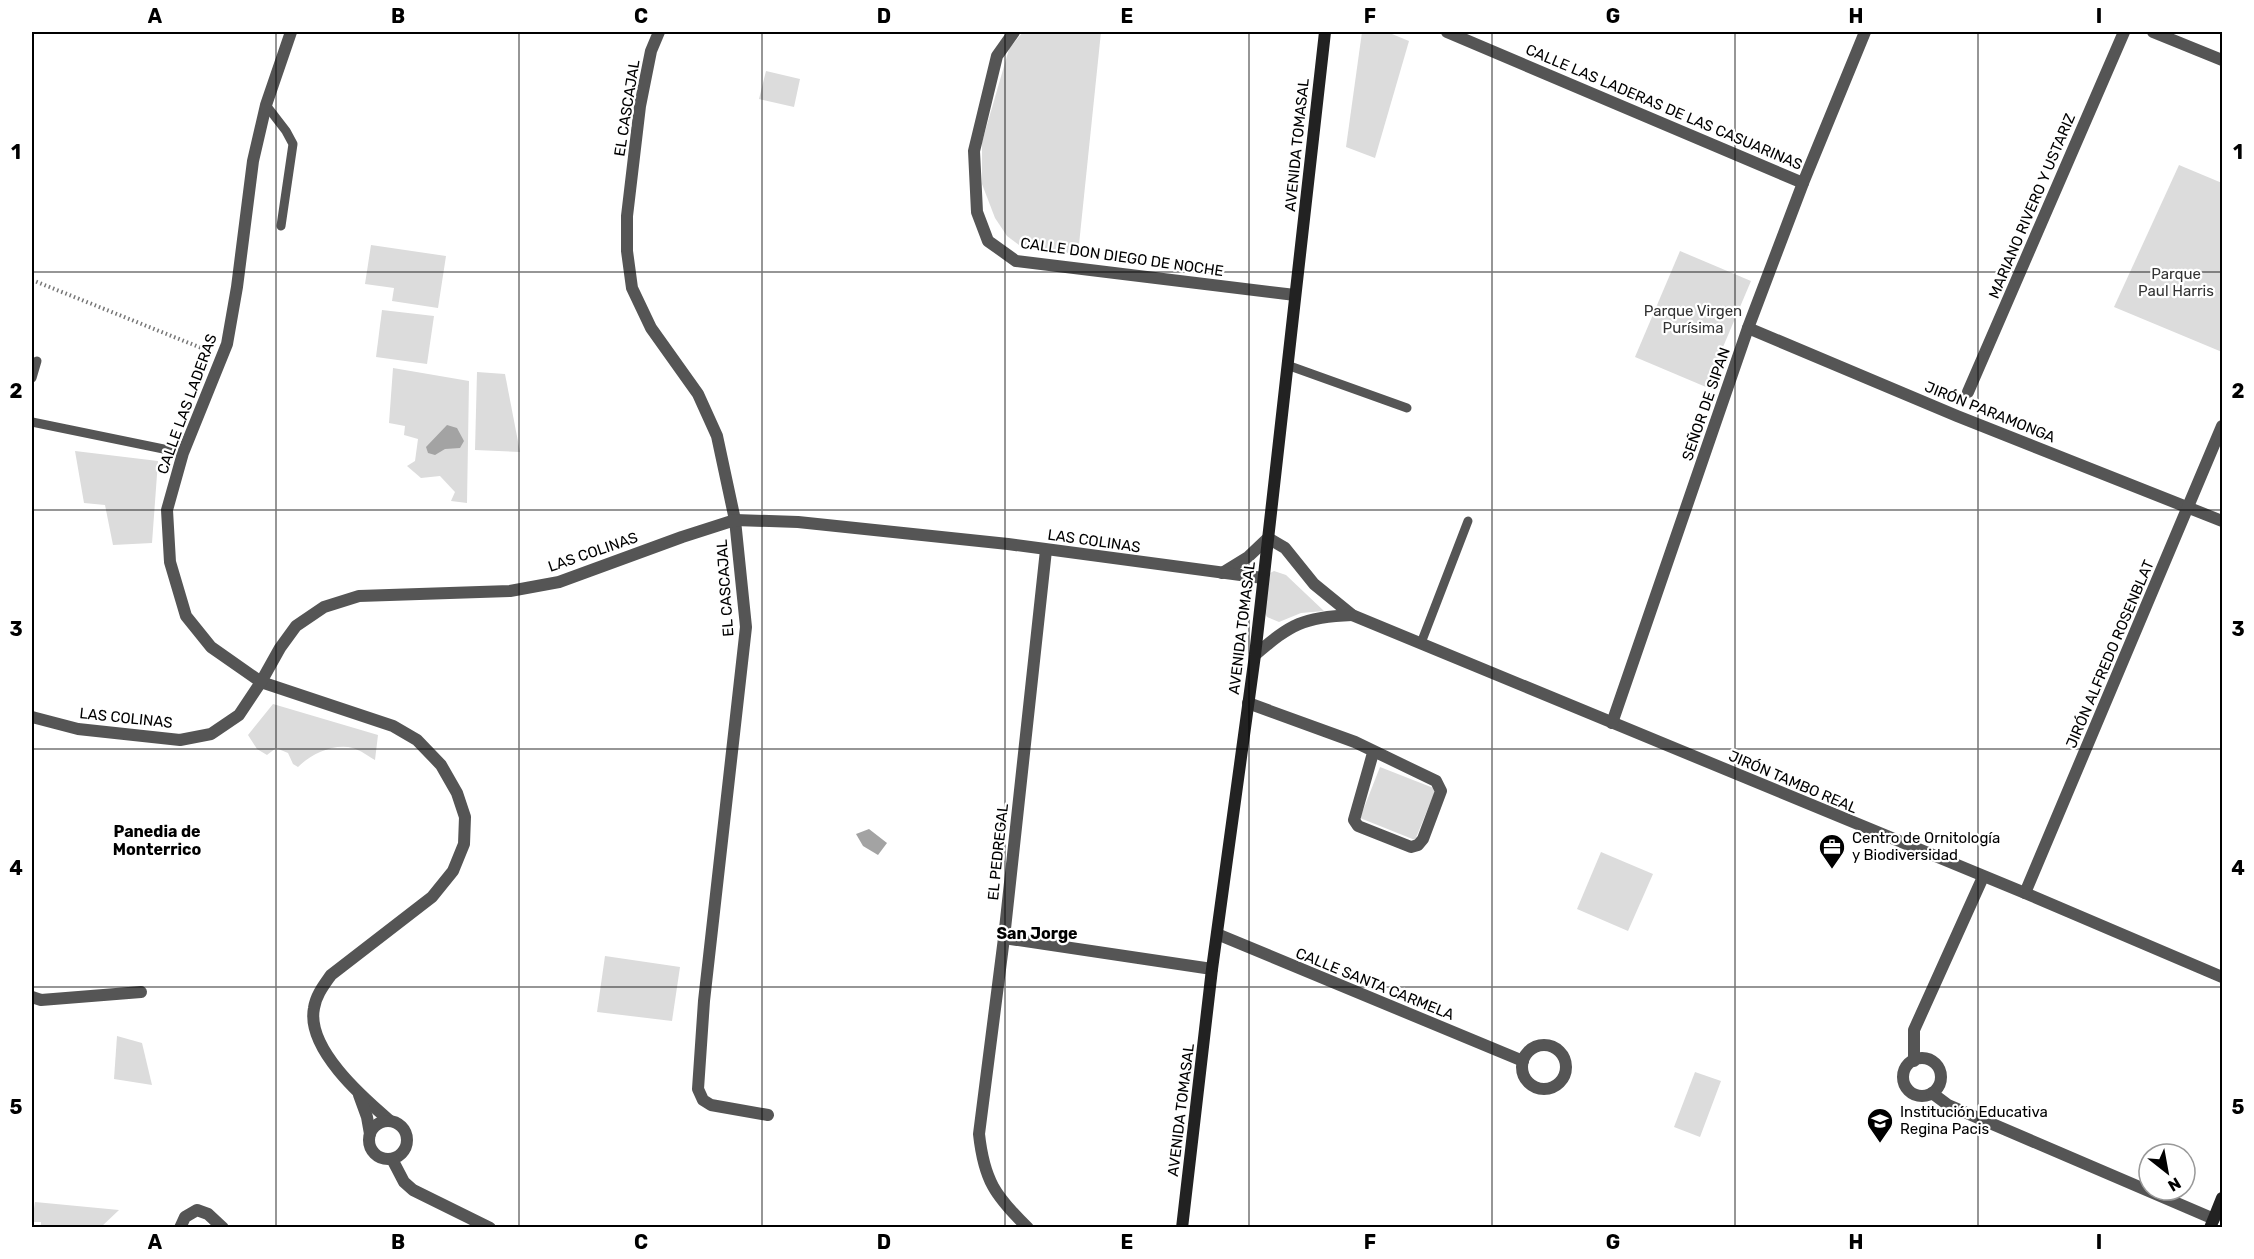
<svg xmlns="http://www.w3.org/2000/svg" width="2254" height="1259" viewBox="0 0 2254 1259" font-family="Rubik,sans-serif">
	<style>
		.green { fill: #dcdcdc }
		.water { fill: #a3a3a3 }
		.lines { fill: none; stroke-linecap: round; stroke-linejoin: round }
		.path { stroke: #777; stroke-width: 4; stroke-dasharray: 1.5 3; stroke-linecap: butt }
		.lane { stroke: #555; stroke-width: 9 }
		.street { stroke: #555; stroke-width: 12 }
		.secondary { stroke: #222; stroke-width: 12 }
		.grid { fill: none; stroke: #000; stroke-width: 1.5; stroke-opacity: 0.55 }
		.labels { text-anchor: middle; stroke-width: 4.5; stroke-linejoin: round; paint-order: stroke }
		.street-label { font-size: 15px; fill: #000; stroke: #fff }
		.park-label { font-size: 15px; fill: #333; stroke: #fff }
		.poi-label { font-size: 15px; fill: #000; stroke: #fff; text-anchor: start }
		.neighbourhood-label { font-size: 16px; font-weight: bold; fill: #000; stroke: #fff }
		.neatline { fill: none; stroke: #000; stroke-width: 2 }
		.grid-label { font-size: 20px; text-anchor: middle; font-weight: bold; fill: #000 }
	</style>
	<rect width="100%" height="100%" fill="#fff"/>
	<!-- green -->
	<g class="green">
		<path d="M1023 32H1101L1078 254 1023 248 1007 236 995 218 982 184V142L1009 49Z"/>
		<path d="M1362 32H1387L1409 41 1375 158 1346 147Z"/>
		<path d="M766 71 800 79 794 107 759 99Z"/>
		<path d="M2179 165 2222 183V352L2114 307Z"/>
		<path d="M371 245 446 256 438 308 392 301 394 288 365 284Z"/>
		<path d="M1680 251 1751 281 1706 387 1635 357Z"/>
		<path d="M382 310 434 316 427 364 376 357Z"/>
		<path d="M393 368 469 381 467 503 451 501 455 492 440 476 421 478 407 466 415 461 418 439 404 435 405 426 389 423Z"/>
		<path d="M477 372 505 374 520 452 475 450Z"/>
		<path d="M75 451 158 461 152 543 113 545 105 505 84 503Z"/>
		<path d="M1274 571 1286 575 1324 611 1301 613 1279 622 1267 617 1264 611 1270 573Z"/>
		<path d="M273 704 378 735 375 760C368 756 360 750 353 748 334 743 311 754 298 767L293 764 288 753 276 748 267 755 257 749 248 735Z"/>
		<path d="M1380 767 1436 789 1415 840 1360 818Z"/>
		<path d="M1601 852 1653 874 1628 931 1577 909Z"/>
		<path d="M605 956 680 967 672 1021 597 1012Z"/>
		<path d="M117 1036 142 1043 152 1085 114 1079Z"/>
		<path d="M1695 1072 1721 1081 1700 1137 1674 1127Z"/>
		<path d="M35 1202 119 1210 101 1227H41V1222H32Z"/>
	</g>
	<!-- water -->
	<g class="water">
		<path d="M447 425 457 428 464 441 460 448 445 449 435 455 428 453 426 447Z"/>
		<path d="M869 829 887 843 878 855 863 846 856 834Z"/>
	</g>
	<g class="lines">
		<!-- path -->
		<path class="path" d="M32 280 209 351"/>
		<!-- lane -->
		<g class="lane">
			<path d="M266 105 286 131 293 144 281 226"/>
			<path d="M1287 365 1407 408"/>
			<path d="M32 378 37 361"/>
			<path d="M32 422 183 453"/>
			<path d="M1421 643 1468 521"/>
		</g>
		<!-- street -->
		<g class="street">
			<path d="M291 32 266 105 253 161 237 287 227 344 183 453 167 510 170 562 186 616 211 647 261 682 393 726 417 740 441 765 457 793 465 817 464 844 453 871 432 897 331 975C324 985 316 995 314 1008 306 1048 362 1097 389 1120"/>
			<path d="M659 32 651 51 640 106 627 216V251L632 288 651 328 698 394 717 436 735 520 746 627 704 1001 698 1089 703 1100 711 1105 768 1115"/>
			<path d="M1014 32 997 56 974 151 977 212 988 241 1016 261 1295 295"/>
			<path d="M1447 32 1803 183"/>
			<path d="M2153 32 2222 60"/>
			<path d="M1748 328 1957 416 2222 521"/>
			<path d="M1968 392 2124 32"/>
			<path d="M1222 573 1248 557 1268 538 1285 548 1314 584 1352 615 2025 893 2222 977"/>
			<path d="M1255 655C1291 624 1303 617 1352 615"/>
			<path d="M1248 703 1355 742 1436 781 1441 791 1423 839 1418 845 1411 847 1358 826 1354 820 1373 753"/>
			<path d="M32 717 78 729 180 740 211 734 239 715 261 682 280 648 296 626 324 607 359 596 510 591 559 582 682 537 735 520 798 522 1008 544 1263 578"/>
			<path d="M1612 723 1748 328 1803 183 1865 32"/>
			<path d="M2025 893 2222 426"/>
			<path d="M1217 934 1523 1061"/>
			<path d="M1004 938 1212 969"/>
			<path d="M32 997 41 1000 141 992"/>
			<circle cx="1544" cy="1067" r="22"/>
			<circle cx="1922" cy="1077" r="19"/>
			<path d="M1914 1061V1030L1983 877"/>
			<path d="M1932 1093 1948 1105 2214 1219"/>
			<path d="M359 1095 367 1117 370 1134"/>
			<circle cx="388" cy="1140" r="19"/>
			<path d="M392 1159 404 1182 413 1190 490 1228"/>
			<path d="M180 1228 185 1217 197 1210 208 1214 223 1228"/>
			<path d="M1028 1228C995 1196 984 1180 979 1134L1004 938 1046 550"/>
		</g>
		<!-- secondary -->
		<g class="secondary">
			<path d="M1182 1228 1212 969 1255 655 1325 32"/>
			<path d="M2210 1228 2222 1198"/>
		</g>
	</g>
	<!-- grid -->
	<path class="grid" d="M276 32V1228M519 32V1228M762 32V1228M1005 32V1228M1249 32V1228M1492 32V1228M1735 32V1228M1978 32V1228M32 272H2222M32 510H2222M32 749H2222M32 987H2222"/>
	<!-- icons -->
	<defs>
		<g id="office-pin" transform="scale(1.35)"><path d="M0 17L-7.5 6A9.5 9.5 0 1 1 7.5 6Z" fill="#000" stroke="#fff"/><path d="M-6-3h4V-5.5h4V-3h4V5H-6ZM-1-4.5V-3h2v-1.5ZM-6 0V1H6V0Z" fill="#fff"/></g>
		<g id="school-pin" transform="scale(1.35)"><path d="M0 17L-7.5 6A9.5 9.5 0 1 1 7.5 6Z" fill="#000" stroke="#fff"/><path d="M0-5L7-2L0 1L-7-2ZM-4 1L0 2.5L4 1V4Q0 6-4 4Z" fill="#fff"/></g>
	</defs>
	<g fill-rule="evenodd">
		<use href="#office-pin" x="1832" y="847"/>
		<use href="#school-pin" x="1880" y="1121"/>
	</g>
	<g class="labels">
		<!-- street labels -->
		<g class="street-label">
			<text transform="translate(1664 107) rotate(23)" y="5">CALLE LAS LADERAS DE LAS CASUARINAS</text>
			<text transform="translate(627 108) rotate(-81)" y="5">EL CASCAJAL</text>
			<text transform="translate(1297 145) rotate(-84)" y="5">AVENIDA TOMASAL</text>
			<text transform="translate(2032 206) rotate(-67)" y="5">MARIANO RIVERO Y USTARIZ</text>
			<text transform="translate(1122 257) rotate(8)" y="5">CALLE DON DIEGO DE NOCHE</text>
			<text transform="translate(187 404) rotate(-70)" y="5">CALLE LAS LADERAS</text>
			<text transform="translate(1706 404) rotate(-71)" y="5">SEÑOR DE SIPAN</text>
			<text transform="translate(1990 412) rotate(22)" y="5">JIRÓN PARAMONGA</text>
			<text transform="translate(1094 541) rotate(8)" y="5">LAS COLINAS</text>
			<text transform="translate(593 552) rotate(-19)" y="5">LAS COLINAS</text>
			<text transform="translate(725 588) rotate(-94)" y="5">EL CASCAJAL</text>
			<text transform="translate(1242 628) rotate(-83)" y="5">AVENIDA TOMASAL</text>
			<text transform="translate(2110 654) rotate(-67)" y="5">JIRÓN ALFREDO ROSENBLAT</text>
			<text transform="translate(126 718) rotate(6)" y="5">LAS COLINAS</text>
			<text transform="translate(1793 782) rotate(23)" y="5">JIRÓN TAMBO REAL</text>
			<text transform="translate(998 852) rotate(-84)" y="5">EL PEDREGAL</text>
			<text transform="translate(1375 984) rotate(22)" y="5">CALLE SANTA CARMELA</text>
			<text transform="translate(1181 1110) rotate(-83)" y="5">AVENIDA TOMASAL</text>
		</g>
		<!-- park labels -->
		<g class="park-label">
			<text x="2176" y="279">Parque<tspan x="2176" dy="17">Paul Harris</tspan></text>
			<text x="1693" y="316">Parque Virgen<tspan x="1693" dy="17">Purísima</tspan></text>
		</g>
		<!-- poi labels -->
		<g class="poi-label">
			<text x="1852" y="843">Centro de Ornitología<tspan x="1852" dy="17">y Biodiversidad</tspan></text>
			<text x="1900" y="1117">Institución Educativa<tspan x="1900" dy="17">Regina Pacis</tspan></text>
		</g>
		<!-- neighbourhood labels -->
		<g class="neighbourhood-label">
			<text x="157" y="837">Panedia de<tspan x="157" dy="18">Monterrico</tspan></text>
			<text x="1037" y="939">San Jorge</text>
		</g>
	</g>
	<!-- border -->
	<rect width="2254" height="1259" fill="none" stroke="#ffffff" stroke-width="66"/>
	<!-- north arrow -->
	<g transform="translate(2167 1172) rotate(149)"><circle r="28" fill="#ffffff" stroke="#999999" stroke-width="1.5"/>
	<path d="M0-4.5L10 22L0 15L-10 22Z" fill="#000000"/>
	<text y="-9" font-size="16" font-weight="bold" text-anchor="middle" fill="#000000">N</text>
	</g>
	<rect x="33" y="33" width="2188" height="1193" class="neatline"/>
	<g class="grid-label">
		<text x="155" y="23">A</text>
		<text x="398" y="23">B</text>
		<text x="641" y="23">C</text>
		<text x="884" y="23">D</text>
		<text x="1127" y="23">E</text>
		<text x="1370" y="23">F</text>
		<text x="1613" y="23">G</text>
		<text x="1856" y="23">H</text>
		<text x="2099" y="23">I</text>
		<text x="16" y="159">1</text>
		<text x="2238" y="159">1</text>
		<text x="16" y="398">2</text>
		<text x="2238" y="398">2</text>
		<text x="16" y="636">3</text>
		<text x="2238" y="636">3</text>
		<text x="16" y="875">4</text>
		<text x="2238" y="875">4</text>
		<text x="16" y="1114">5</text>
		<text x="2238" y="1114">5</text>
		<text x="155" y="1249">A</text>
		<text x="398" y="1249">B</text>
		<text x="641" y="1249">C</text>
		<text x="884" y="1249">D</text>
		<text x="1127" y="1249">E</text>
		<text x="1370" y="1249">F</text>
		<text x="1613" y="1249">G</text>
		<text x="1856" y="1249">H</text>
		<text x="2099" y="1249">I</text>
	</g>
</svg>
